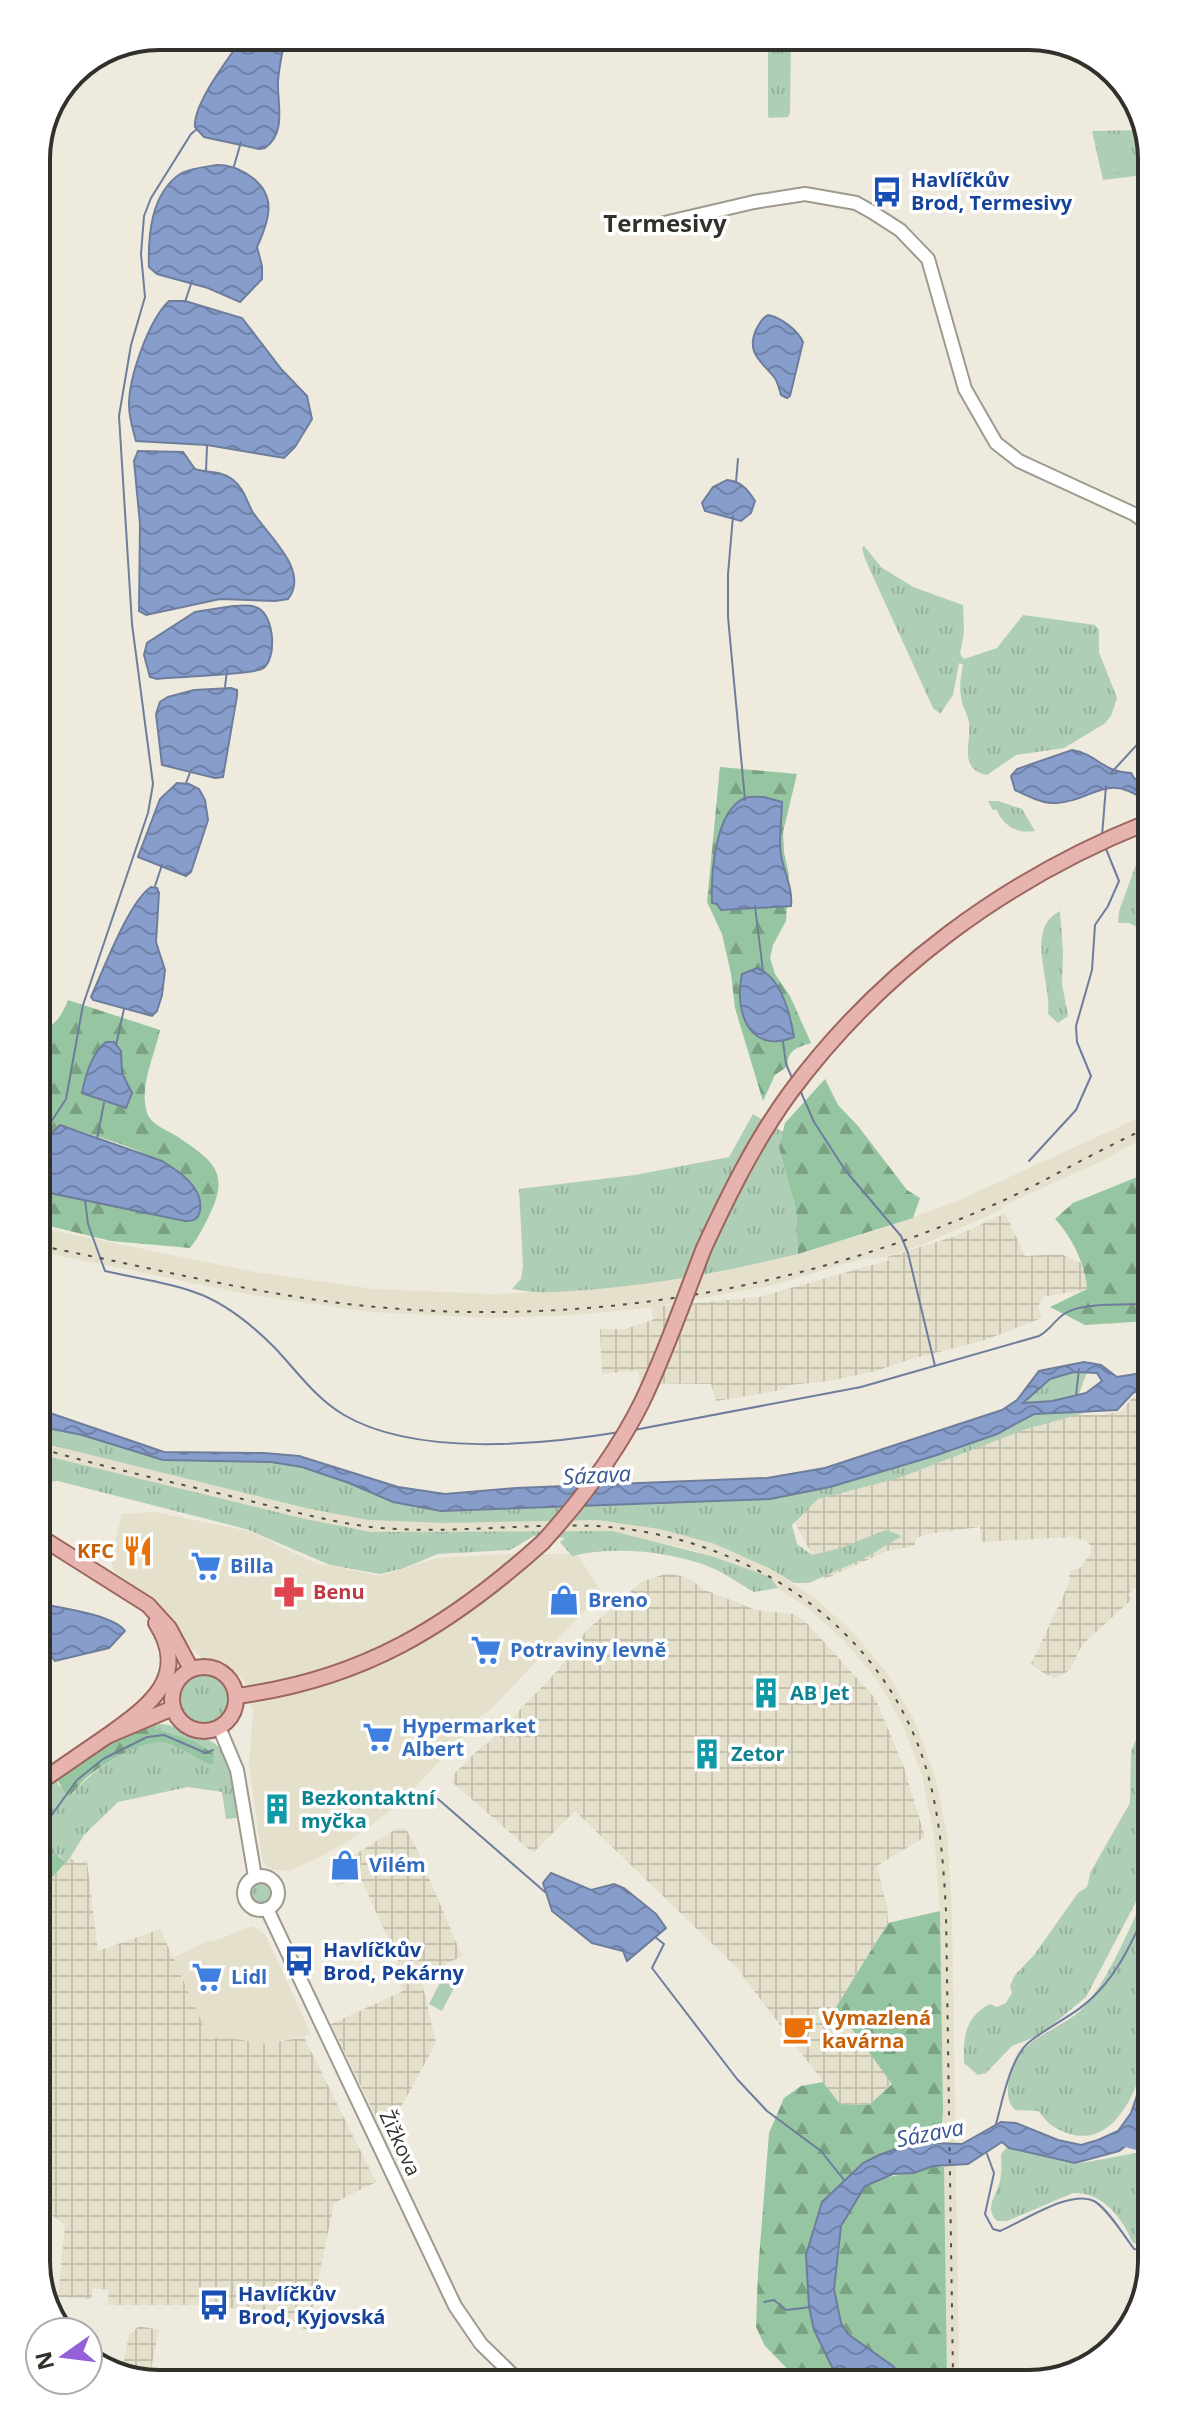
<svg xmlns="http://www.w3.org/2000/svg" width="1188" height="2420" viewBox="0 0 1188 2420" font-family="'Open Sans',sans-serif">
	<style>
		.built { fill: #e5e0cb }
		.industrial { fill: url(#industrial-grid) }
		.grass { fill: url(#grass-tufts) }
		.forest { fill: url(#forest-firs); fill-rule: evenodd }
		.garden { fill: #afceb6 }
		.water { fill: url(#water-waves); stroke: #6e7d9c; stroke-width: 2; fill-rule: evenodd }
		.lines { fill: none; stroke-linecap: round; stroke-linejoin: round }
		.stream { stroke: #6e7d9c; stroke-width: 2 }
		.river { stroke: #879ecc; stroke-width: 14 }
		.secondary-casing { stroke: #9e9a8e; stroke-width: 16 }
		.primary-casing { stroke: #9c655d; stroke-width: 18 }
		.secondary { stroke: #fff; stroke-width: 12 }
		.primary { stroke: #e6b3ae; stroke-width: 14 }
		.rail { stroke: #514f48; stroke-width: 2; stroke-dasharray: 4 8; stroke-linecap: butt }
		.primary-bridge-casing { stroke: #9c655d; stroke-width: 18; stroke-linecap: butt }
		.primary-bridge { stroke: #e6b3ae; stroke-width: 14 }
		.labels { text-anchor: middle; stroke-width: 7; stroke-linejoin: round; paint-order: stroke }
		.transit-label { font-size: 20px; font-weight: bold; fill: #164399; stroke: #fff; text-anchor: start }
		.food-label { font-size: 20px; font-weight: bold; fill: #c56008; stroke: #fff; text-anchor: end }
		.shop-label { font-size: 20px; font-weight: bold; fill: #366cbe; stroke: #fff; text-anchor: start }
		.health-label { font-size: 20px; font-weight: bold; fill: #be3a42; stroke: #fff; text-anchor: start }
		.culture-label { font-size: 20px; font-weight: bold; fill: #0d838f; stroke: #fff; text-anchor: start }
		.street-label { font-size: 20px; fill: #32302b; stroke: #fff }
		.water-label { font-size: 22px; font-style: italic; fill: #395691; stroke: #fff }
		.quarter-label { font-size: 24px; font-weight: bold; fill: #32302b; stroke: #fff }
		.rim { fill: none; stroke: #32302b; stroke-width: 4 }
	</style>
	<defs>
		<pattern id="industrial-grid" width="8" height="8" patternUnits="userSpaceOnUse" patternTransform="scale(2)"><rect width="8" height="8" fill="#e5e0cb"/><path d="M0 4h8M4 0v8" fill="none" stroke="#c5c0ae"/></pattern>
		<pattern id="grass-tufts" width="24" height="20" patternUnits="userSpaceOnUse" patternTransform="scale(2)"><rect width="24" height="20" fill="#afceb6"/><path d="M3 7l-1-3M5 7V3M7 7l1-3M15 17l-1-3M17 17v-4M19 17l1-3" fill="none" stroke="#97b19d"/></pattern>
		<pattern id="forest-firs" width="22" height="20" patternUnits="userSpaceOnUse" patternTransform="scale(2)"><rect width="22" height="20" fill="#96c6a1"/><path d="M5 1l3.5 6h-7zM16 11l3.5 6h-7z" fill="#7ba183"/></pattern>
		<pattern id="water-waves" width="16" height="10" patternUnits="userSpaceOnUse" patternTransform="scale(2)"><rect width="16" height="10" fill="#879ecc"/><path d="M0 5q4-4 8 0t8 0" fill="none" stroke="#6f81a6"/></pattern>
	</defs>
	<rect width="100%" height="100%" fill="#eeeadd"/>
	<!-- built -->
	<g class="built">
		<path d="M1147 1114V1136L1102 1161 1002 1206 1003 1209 924 1244 884 1257 862 1259 769 1286 647 1308 574 1315 493 1318 371 1312 252 1295 41 1252V1228L255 1272 374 1289 494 1294 613 1288 764 1262 875 1231 955 1202Z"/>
		<path d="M42 1443 310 1509 597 1520 659 1529 715 1544 771 1569 816 1599 854 1634 887 1673 914 1720 934 1773 947 1833 952 1910 959 2376H947V2374L940 1911 934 1835 922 1776 903 1725 877 1680 845 1642 808 1608 765 1580 711 1556 686 1548 628 1536 596 1533 444 1536 368 1533 308 1521 68 1463 42 1456Z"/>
		<path d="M155 1512 248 1531 315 1563 381 1576 436 1558 505 1554H577L602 1593 494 1706 478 1719 401 1803 355 1837 322 1856 290 1871 274 1870 265 1865 262 1859 249 1765 253 1713 245 1682 224 1662 202 1658 184 1642 168 1614 113 1570 111 1558 122 1514Z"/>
		<path d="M252 1926 265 1934 311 2034 265 2044 220 2036 210 2041 173 1958 210 1940 212 1942Z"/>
	</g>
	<!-- industrial -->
	<g class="industrial">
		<path d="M1005 1213 1025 1256 1061 1254 1092 1268 1088 1289 1043 1297 1038 1307 1042 1318 982 1341 915 1358 872 1372 829 1381 789 1385 781 1390 716 1401 711 1384 640 1383 638 1370 602 1374 600 1329H625L653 1320 652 1307 759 1297 890 1260 887 1257 956 1236Z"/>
		<path d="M1148 1390 1149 1589 1137 1586 1128 1594 1132 1599 1082 1645 1070 1670 1056 1678 1045 1674 1031 1664 1060 1603 1069 1583 1070 1571 1080 1568 1090 1554 1091 1546 1086 1541 1074 1537 981 1542 980 1527 926 1534 915 1539V1546L887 1551 825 1579 791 1515 787 1498 1067 1415H1103L1122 1411 1131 1399Z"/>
		<path d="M668 1573 688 1578 705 1590 756 1610 793 1614 805 1621 875 1698 904 1767 925 1837 877 1866 887 1907 888 1923 836 2007 892 2083 869 2105 840 2104 736 1967 575 1811 533 1853 452 1782 454 1774 481 1747 488 1743 558 1670 586 1631 641 1582Z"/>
		<path d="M396 1829H406L416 1847 462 1956 446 1964 442 1973 422 1983 436 2043 385 2136 331 2024 403 1991 397 1978 398 1961 362 1881 351 1880 337 1887 329 1871Z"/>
		<path d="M70 1858 77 1863 87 1861 98 1951 160 1929 210 2040 220 2036 265 2044 304 2037 376 2182 334 2203 308 2330 215 2303 208 2305H107L109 2290 93 2288 91 2299 58 2297 65 2225 45 2210 43 1887Z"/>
		<path d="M139 2326 159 2330 148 2383 121 2374 129 2335Z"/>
	</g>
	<!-- grass -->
	<g class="grass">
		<path d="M768 36H791L790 113 788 117 769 118 768 115Z"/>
		<path d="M1141 130 1143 175 1103 180 1092 131Z"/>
		<path d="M864 546 881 567 913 587 963 605 964 633 960 654 964 659 997 648 1023 615 1095 625 1099 630V652L1117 698 1111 716 1104 724 1064 748 1016 755 987 775C957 769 972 741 969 722 967 713 962 706 961 697 959 687 961 676 963 665L959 663 953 695 940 714 933 708 865 559 862 548Z"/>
		<path d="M988 801H998L1022 809 1035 831C1016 834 1004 826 996 809L993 810Z"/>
		<path d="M1146 858V932L1129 923H1118L1119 911 1137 862Z"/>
		<path d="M1060 911 1063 953 1062 984 1068 1016 1058 1023 1048 1014C1052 982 1024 929 1060 911Z"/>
		<path d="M753 1114 783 1132 779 1148 796 1210 798 1254C732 1270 666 1283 598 1289 569 1291 541 1295 512 1289L521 1279 523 1266 519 1189 635 1175 729 1157Z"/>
		<path d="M1074 1372H1087L1079 1394 1052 1401 1023 1403 1025 1399 1050 1379Z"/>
		<path d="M1095 1410 1023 1430 899 1478 818 1499 792 1525 797 1544 812 1555 837 1549 886 1530 902 1536 865 1558 809 1583H794L771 1569 715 1544 659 1529 597 1520 444 1523 369 1520 310 1509 42 1443V1427L82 1435 163 1460 271 1462 302 1467 349 1483 393 1502 441 1511 770 1499 830 1487 934 1456 997 1434 1034 1414Z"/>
		<path d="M42 1455 305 1519 371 1532 612 1531 711 1556 770 1577 778 1588 754 1592C740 1584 725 1573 710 1567 669 1551 614 1546 572 1556L560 1542 565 1538 534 1536 510 1550 438 1554 404 1568 380 1574 330 1565 246 1529 58 1481 42 1482Z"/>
		<circle cx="204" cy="1699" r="24"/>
		<path d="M1150 1704V1875L1086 1997 1040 2035 1012 2046 986 2073 978 2075 964 2063C963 2037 965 2017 990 2004L997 2007 1006 2003 1012 1993 1010 1986 1015 1975 1034 1955 1078 1893 1087 1887 1091 1871 1130 1803 1131 1752Z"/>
		<path d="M159 1724C172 1724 178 1729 188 1734 194 1737 201 1737 207 1739 235 1751 233 1793 237 1818L226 1819 222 1792 188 1787 118 1802 84 1835 70 1858 64 1861 59 1855 43 1862V1792L57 1779 58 1785 73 1794C85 1775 135 1741 157 1742 175 1743 194 1757 210 1765L192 1740 148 1726Z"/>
		<circle cx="260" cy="1893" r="10"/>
		<path d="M1150 1884C1151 1928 1155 1984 1151 2027 1145 2077 1116 2167 1051 2125 1046 2121 1042 2115 1038 2111L1015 2110C1002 2097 1009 2074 1017 2058 1028 2038 1064 2026 1081 2010 1107 1985 1134 1918 1150 1884Z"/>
		<path d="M1006 2148 1076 2164 1136 2153 1152 2155V2239L1140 2244 1133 2243C1122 2218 1103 2192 1073 2193L1007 2221H997C982 2207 1000 2192 1001 2175 1002 2168 1001 2161 1001 2154Z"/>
	</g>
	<!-- forest -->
	<g class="forest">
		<path d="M720 767 797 774 783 832 784 852 789 875 786 921 773 945 770 958 775 974 790 996 811 1043C799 1047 786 1050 788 1066L775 1075 763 1101 735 1008 731 974 722 934 707 902Z"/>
		<path d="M68 1000 160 1030C155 1054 140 1084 146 1109 149 1125 166 1129 178 1137 215 1162 230 1173 209 1216 203 1228 198 1238 190 1248L111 1241 41 1224V1186L47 1193 185 1221 195 1220 200 1209C196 1160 105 1140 65 1126L55 1129 40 1166V1030C56 1026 62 1015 68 1000ZM117 1044 122 1055V1073L132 1093 126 1108 82 1093 101 1046Z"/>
		<path d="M825 1079 838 1105 858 1126 907 1190 920 1198 913 1218 798 1254 796 1210 779 1148 785 1123Z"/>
		<path d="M1147 1173 1148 1321 1085 1325 1050 1307 1087 1289C1086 1266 1071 1235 1055 1219L1073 1203Z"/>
		<path d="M148 1726 192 1740 214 1754 213 1763 210 1765C196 1758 180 1747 165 1743 145 1738 107 1762 91 1774 82 1780 77 1790 69 1796L64 1792 57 1779C82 1756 116 1739 148 1726Z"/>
		<path d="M56 1854 64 1861 70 1858 43 1887V1862Z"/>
		<path d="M940 1911 943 2110 941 2142C877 2148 866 2159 822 2202L831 2363 837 2377 796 2378 765 2346 756 2327 758 2271 769 2133 784 2098 801 2086 823 2082 840 2104 869 2105 892 2084 836 2007 888 1923Z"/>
		<path d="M933 2166 944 2167 947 2376 900 2377C885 2354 862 2350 848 2334 822 2302 835 2215 863 2188 876 2175 915 2175 933 2166Z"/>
	</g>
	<!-- garden -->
	<g class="garden">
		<path d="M1133 154 1136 170 1104 175 1101 159Z"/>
		<path d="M443 1977 456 1984 442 2011 429 2004Z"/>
	</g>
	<!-- water -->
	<g class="water">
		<path d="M244 36H285C283 51 279 66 278 81 277 104 287 132 265 148L259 149 204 137 195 127C193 103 230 57 244 36Z"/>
		<path d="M217 165C229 165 236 168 247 174 278 193 270 219 257 247L262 266V279L240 302 208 288 157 274 149 267C148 235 151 194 180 174 190 168 205 167 217 165Z"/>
		<path d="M169 301H185L242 318 282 370 307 396 312 419 295 447 284 458 207 445 136 441C133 430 129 417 129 405 129 376 149 320 169 301Z"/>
		<path d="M768 315C781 317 798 331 803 342L790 396 787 398 781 395C779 389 778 382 774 377 761 361 746 353 756 330 760 323 761 319 768 315Z"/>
		<path d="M138 451 183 452 195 469C207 473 222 471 232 479 243 487 246 499 252 511 265 533 311 570 288 599L275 601 220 599 146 615 139 611 140 524 134 461Z"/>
		<path d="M727 480C741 481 748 490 755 501L751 513 741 521 705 511 702 503 713 487Z"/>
		<path d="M233 606C241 606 251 604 258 608 274 616 278 659 262 669 254 674 174 677 157 679L150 677 144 655 147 643 195 612Z"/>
		<path d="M231 688 237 690V696L223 777 215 778 162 765 156 714 160 702 168 697 194 690Z"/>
		<path d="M1072 750C1098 754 1101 772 1131 773L1134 778 1146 785V801C1105 771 1094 801 1057 803 1043 804 1028 796 1015 790L1011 776 1017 769Z"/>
		<path d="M177 783 189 784 199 789 205 800 208 820 191 872 186 876 138 857 160 799Z"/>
		<path d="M764 797 782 802C782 820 778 837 781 855 784 873 793 888 791 906L721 910 717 904 712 903C711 876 714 811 745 798 750 796 759 797 764 797Z"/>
		<path d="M151 887 157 888 159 893 156 942 165 970 162 995 157 1011 152 1016 93 1000 91 997C103 971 129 901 151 887Z"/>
		<path d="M757 968C781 977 790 1013 794 1037 749 1055 734 1012 742 974Z"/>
		<path d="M106 1042H114L121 1051 122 1073 132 1093 126 1108 82 1093C85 1077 92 1053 106 1042Z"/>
		<path d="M60 1125 162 1161C179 1171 204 1188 200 1211 198 1220 193 1221 185 1221L45 1192 41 1186C40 1167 44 1138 60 1125Z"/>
		<path d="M1084 1362 1101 1365 1117 1377 1148 1372V1385L1133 1393 1117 1410 1034 1414 997 1434 934 1456 830 1487 770 1499 441 1511 393 1502 349 1483 302 1467 271 1462 163 1460 82 1435 42 1427 41 1410 164 1452 264 1453 299 1456 398 1487 445 1494 516 1488 767 1478 825 1468 1002 1410 1017 1400 1039 1371ZM1074 1372 1097 1373 1102 1381 1086 1393 1052 1401 1023 1403 1050 1379Z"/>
		<path d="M42 1604C62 1608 114 1615 125 1631L109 1648 55 1661 42 1646Z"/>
		<path d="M551 1873 591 1890 614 1884 624 1888 656 1914 666 1928 627 1961 623 1951 592 1943 552 1911 543 1883Z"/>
		<path d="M1151 2054V2113L1135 2139 1119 2151 1075 2163 1009 2148 1002 2142 968 2164 933 2166 914 2173 893 2174 865 2186 841 2226 834 2289 841 2323 848 2334 894 2367 900 2377H837L814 2330 809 2307 806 2255 822 2202 863 2163 879 2155 898 2148 928 2143 962 2144 1001 2122 1016 2123 1058 2140 1081 2145 1098 2140 1118 2131 1131 2113Z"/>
	</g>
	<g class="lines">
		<!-- stream -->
		<g class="stream">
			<path d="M234 166 241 142"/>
			<path d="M185 302 192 281"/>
			<path d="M206 471 207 446"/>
			<path d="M736 482 738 459"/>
			<path d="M733 516 728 574V617L745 800"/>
			<path d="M225 687 227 670"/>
			<path d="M1111 773 1145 736"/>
			<path d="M186 783 191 770"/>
			<path d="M1102 836 1106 786"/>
			<path d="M155 886 162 865"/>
			<path d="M755 906 763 971"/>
			<path d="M783 1042 786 1064 792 1078"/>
			<path d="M116 1045 124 1009"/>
			<path d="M800 1090 814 1122 845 1170 901 1236 908 1253 935 1366"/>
			<path d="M97 1139 104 1103"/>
			<path d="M40 1148 49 1125 66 1099 83 1005 148 813 153 784 132 624 119 416 131 345 145 297 141 254 144 216 151 198 191 134 197 129"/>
			<path d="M1029 1161 1076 1110 1091 1076 1077 1042 1076 1026 1092 970 1095 925 1108 906 1119 881 1106 849"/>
			<path d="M85 1200 88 1224 105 1271C134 1278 166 1282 194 1292 224 1302 252 1325 274 1347 297 1371 315 1398 344 1415 416 1457 541 1445 620 1432"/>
			<path d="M1076 1395 1079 1369"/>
			<path d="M634 1430 861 1387 1039 1336C1050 1330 1054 1321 1064 1314 1080 1302 1127 1305 1148 1304"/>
			<path d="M438 1799 545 1892"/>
			<path d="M43 1827 77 1780 103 1759 147 1737 164 1735 206 1753 213 1750"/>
			<path d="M655 1937 664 1944 652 1968 737 2079 767 2111 821 2151 844 2180"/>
			<path d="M996 2124C1002 2102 1010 2060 1027 2044 1049 2025 1077 2015 1097 1993 1122 1967 1135 1935 1150 1903"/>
			<path d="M987 2154 994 2173 985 2214 993 2229 1000 2231C1022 2222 1070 2189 1094 2201 1107 2208 1125 2237 1134 2249L1141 2250 1152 2243"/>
			<path d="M764 2302 774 2300 786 2310 811 2307"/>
		</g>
		<!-- river -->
		<path class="river" d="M1126 2140 1152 2147"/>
		<!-- secondary casing -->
		<g class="secondary-casing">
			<g id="secondary">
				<path d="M660 224 754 202 805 194 856 203 872 212 900 230 928 259 965 389 996 443 1019 461 1134 514 1145 522"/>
				<path d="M219 1727 237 1770 255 1877"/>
				<circle cx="261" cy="1893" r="17"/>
				<path d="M267 1909 455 2306 481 2344 518 2380"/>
			</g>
		</g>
		<!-- primary casing -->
		<g class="primary-casing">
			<g id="primary">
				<path d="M704 1248C729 1194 755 1141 790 1093 880 971 1006 879 1146 823"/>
				<path d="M42 1538 148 1605 169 1628 191 1669"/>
				<circle cx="204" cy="1699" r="32"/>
				<path d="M236 1696C362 1680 450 1626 543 1542"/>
				<path d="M107 1736C147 1707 191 1678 156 1623"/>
				<path d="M43 1780 107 1736 173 1708"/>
			</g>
		</g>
		<!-- secondary -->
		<use href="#secondary" class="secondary"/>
		<!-- primary -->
		<use href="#primary" class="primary"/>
		<!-- rail -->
		<g class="rail">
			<path d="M41 1246C138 1265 234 1289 332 1302 522 1327 719 1305 900 1242 947 1225 995 1206 1039 1183 1075 1164 1110 1145 1147 1128"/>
			<path d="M42 1449C104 1467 167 1481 230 1496 276 1507 324 1521 371 1527 446 1535 521 1523 595 1526 736 1534 870 1615 920 1750 939 1802 943 1856 946 1911L953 2376"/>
		</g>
		<!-- primary-bridge casing -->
		<g class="primary-bridge-casing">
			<path id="primary-bridge" d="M543 1542C582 1499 616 1454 642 1402 666 1352 684 1299 704 1248"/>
		</g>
		<!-- primary-bridge -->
		<use href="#primary-bridge" class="primary-bridge"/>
	</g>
	<!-- icons -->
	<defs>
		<g id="bus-bare" transform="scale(2.4)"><path d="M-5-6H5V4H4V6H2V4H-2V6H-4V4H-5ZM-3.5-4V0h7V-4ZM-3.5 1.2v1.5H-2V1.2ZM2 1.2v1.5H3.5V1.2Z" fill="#1a4fb4" stroke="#fff" stroke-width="2.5" paint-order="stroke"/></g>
		<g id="restaurant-bare" transform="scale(2.4)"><path d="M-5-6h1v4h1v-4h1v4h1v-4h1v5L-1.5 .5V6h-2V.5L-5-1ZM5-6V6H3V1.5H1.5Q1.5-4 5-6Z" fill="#e8710a" stroke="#fff" stroke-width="2.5" paint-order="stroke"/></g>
		<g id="supermarket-bare" transform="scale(2.4)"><path d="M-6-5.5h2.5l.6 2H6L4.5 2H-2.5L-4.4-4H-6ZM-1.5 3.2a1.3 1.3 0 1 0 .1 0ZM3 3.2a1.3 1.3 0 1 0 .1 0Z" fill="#3f7fe0" stroke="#fff" stroke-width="2.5" paint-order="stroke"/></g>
		<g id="pharmacy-bare" transform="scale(2.4)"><path d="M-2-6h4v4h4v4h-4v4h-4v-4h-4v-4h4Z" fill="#e0444e" stroke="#fff" stroke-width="2.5" paint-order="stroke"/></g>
		<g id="shop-bare" transform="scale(2.4)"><path d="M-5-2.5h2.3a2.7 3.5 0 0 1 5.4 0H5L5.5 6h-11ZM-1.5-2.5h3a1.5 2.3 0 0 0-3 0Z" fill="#3f7fe0" stroke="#fff" stroke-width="2.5" paint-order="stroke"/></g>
		<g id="building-bare" transform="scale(2.4)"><path d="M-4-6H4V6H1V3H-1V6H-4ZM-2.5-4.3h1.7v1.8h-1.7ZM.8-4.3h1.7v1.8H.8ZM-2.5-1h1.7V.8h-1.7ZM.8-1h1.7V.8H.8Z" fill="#0f9aa8" stroke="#fff" stroke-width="2.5" paint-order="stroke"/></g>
		<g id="cafe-bare" transform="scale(2.4)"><path d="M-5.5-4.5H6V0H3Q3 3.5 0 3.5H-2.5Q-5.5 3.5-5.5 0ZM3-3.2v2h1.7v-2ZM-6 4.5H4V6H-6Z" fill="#e8710a" stroke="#fff" stroke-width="2.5" paint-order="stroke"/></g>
	</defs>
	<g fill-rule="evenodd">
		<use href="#bus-bare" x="887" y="192"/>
		<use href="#restaurant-bare" x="138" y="1551"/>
		<use href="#supermarket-bare" x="206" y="1566"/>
		<use href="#pharmacy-bare" x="289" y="1592"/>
		<use href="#shop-bare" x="564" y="1600"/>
		<use href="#supermarket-bare" x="486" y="1650"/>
		<use href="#building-bare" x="766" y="1693"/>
		<use href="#supermarket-bare" x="378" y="1737"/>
		<use href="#building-bare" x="707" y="1754"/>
		<use href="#building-bare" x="277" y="1809"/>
		<use href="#shop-bare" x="345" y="1865"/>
		<use href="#bus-bare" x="299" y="1961"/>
		<use href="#supermarket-bare" x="207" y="1977"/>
		<use href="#cafe-bare" x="798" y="2029"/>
		<use href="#bus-bare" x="214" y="2305"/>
	</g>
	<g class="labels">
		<!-- transit labels -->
		<g class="transit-label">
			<text x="911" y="187">Havlíčkův<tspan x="911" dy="23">Brod, Termesivy</tspan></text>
			<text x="323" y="1957">Havlíčkův<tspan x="323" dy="23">Brod, Pekárny</tspan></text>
			<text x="238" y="2301">Havlíčkův<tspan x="238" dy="23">Brod, Kyjovská</tspan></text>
		</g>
		<!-- food labels -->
		<g class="food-label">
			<text x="114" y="1558">KFC</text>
			<text x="822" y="2025" text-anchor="start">Vymazlená<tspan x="822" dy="23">kavárna</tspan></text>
		</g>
		<!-- shop labels -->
		<g class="shop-label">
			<text x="230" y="1573">Billa</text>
			<text x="588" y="1607">Breno</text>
			<text x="510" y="1657">Potraviny levně</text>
			<text x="402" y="1733">Hypermarket<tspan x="402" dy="23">Albert</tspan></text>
			<text x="369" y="1872">Vilém</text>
			<text x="231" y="1984">Lidl</text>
		</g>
		<!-- health labels -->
		<g class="health-label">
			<text x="313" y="1599">Benu</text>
		</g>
		<!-- culture labels -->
		<g class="culture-label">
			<text x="790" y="1700">AB Jet</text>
			<text x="731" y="1761">Zetor</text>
			<text x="301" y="1805">Bezkontaktní<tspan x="301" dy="23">myčka</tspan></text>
		</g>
		<!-- street labels -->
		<g class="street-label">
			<text transform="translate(400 2143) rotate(65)" y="7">Žižkova</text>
		</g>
		<!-- water labels -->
		<g class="water-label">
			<text transform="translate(597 1475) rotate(-3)" y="8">Sázava</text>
			<text transform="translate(930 2133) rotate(-11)" y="8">Sázava</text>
		</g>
		<!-- quarter labels -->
		<g class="quarter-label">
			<text x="665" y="232">Termesivy</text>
		</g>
	</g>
	<!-- crop -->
	<path d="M0 0H1188V2420H0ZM159 50H1029A109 109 0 0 1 1138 159V2261A109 109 0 0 1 1029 2370H159A109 109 0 0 1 50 2261V159A109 109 0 0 1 159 50Z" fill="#fff" fill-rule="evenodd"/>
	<path class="rim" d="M159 50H1029A109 109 0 0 1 1138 159V2261A109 109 0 0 1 1029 2370H159A109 109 0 0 1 50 2261V159A109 109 0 0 1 159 50Z"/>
	<!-- north arrow -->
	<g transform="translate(64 2356) rotate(256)"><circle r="38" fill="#ffffff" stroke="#adacaa" stroke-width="2"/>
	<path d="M0-6L14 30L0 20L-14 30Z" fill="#945fd7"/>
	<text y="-12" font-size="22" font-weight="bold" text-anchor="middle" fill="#32302b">N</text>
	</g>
</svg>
